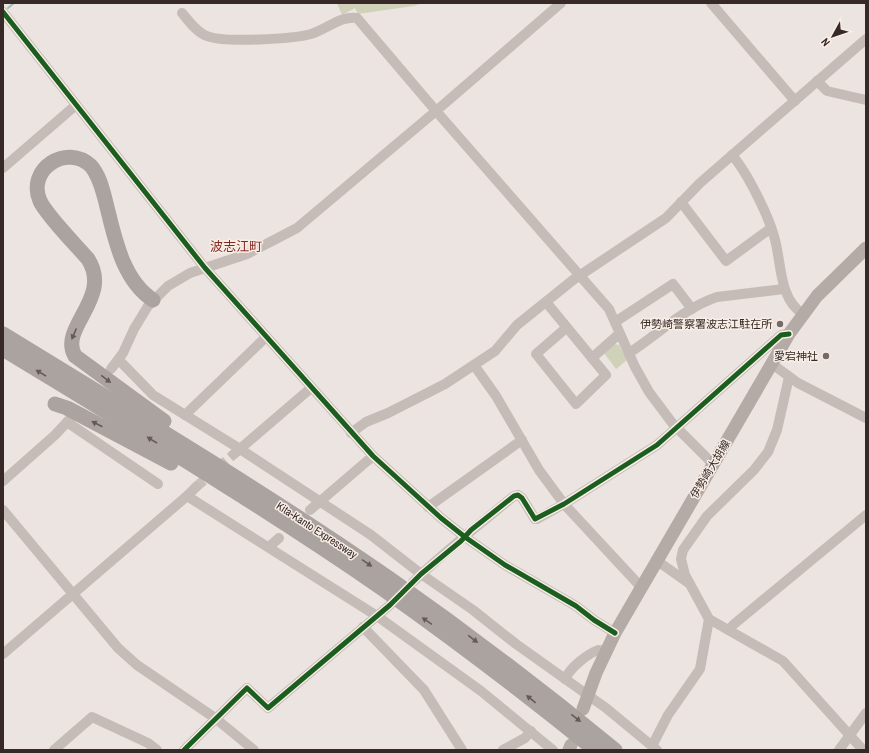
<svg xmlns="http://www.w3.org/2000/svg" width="869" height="753" viewBox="0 0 869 753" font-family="'Archivo Narrow','Noto Sans JP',sans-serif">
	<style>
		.green { fill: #d0d1b9 }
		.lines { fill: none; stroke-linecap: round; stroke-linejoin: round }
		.stream { stroke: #9bbfba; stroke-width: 2 }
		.minor-tunnel { stroke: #c8bfbb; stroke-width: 10; stroke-dasharray: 10 5; stroke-linecap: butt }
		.minor { stroke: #c5bcb8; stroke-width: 10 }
		.major { stroke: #b4aba7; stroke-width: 13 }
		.highway { stroke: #aba39f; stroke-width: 15 }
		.cycleway-casing { stroke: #f9eee6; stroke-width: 8 }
		.cycleway { stroke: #1b5e20; stroke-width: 5 }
		.oneway { fill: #655a57 }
		.poi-dot { fill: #766a68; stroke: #f9eee6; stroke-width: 1.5 }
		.labels { text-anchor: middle; stroke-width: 3; stroke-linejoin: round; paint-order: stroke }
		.poi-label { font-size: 11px; fill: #362927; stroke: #f9eee6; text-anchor: end }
		.street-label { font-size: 11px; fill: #362927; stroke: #f9eee6 }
		.quarter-label { font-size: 13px; fill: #85291f; stroke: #f9eee6 }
	</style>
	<rect width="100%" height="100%" fill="#ece4e0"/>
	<!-- green -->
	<g class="green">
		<path d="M337 3H425L413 6 358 14 355 8 342 15Z"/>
		<path d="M614 344 619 345 627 360 616 369 604 353Z"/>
	</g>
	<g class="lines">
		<!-- stream -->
		<path class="stream" d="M8 8 14 3"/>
		<!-- minor-tunnel -->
		<path class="minor-tunnel" d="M196 487 234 454"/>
		<!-- minor -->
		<g class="minor">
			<path d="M711 3 795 101"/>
			<path d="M3 12 205 268 373 456 441 518 465 537 505 565 576 606 594 620 615 633"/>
			<path d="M182 13C188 20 197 33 207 36 223 43 294 39 311 34 328 29 339 16 357 18L436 111 609 309 635 367 649 392 673 424 713 464"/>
			<path d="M817 81 827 91 866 100"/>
			<path d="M732 155C747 172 768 215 774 236 782 262 778 298 803 314"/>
			<path d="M3 168 76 105"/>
			<path d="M681 202 726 261 771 228"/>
			<path d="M546 302 606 375 576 404 536 354 566 328"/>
			<path d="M615 322 673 284 692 309"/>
			<path d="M629 353C657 335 684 308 717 297L784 289"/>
			<path d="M592 358 619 334"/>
			<path d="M119 360 153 395 240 449 371 535 421 574 473 610 516 644 606 708 657 750"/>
			<path d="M772 364 798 383 866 418"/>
			<path d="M474 365 496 396 539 470 564 504 641 587"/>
			<path d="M111 369 123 353 134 329 148 306 168 286 190 273 247 254 297 228 436 111 561 3"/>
			<path d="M789 377 777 430 768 452 754 470 707 516 683 550 681 559 685 575 709 619 783 661 863 750"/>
			<path d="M185 415 266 337"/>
			<path d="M67 422 158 484"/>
			<path d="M351 433 366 422 388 413 445 384 495 351 517 325 573 280 666 218 700 183 866 39"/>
			<path d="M234 454 311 388"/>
			<path d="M3 481 55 435 70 419"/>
			<path d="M187 496 196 487"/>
			<path d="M428 507 522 440"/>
			<path d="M3 510 118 648 137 665 215 718 254 750"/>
			<path d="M310 510 373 456"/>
			<path d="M269 547 279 538"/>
			<path d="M656 560 687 582"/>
			<path d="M413 582C445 551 480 524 514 496L518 495 522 498 535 519H537L564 504 657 445 781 335 789 334"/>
			<path d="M363 627 424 690 462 750"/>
			<path d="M729 630 733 625 866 515"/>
			<path d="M3 654 187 496 377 616 481 691 553 750"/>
			<path d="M565 679C571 667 586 655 598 650L606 651"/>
			<path d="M652 746 668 715 700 669 709 619"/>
			<path d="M54 750 92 717 148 743 157 750"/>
			<path d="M184 750 247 688 268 708 390 605"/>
			<path d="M503 750 525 738 531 731"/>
			<path d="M839 750 866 713"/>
		</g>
		<!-- major -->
		<g class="major">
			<path d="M583 709 596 673 615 633 789 334 817 296 866 248"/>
			<path d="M569 750 571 745"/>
		</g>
		<!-- highway -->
		<g class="highway">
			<path d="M153 300C121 279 114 234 105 199 102 188 99 175 91 166 67 143 26 169 40 201 47 216 76 245 88 259 113 298 58 328 75 356L164 421"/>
			<path d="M3 334C133 414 265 492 390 579 467 633 542 690 615 750"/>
			<path d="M3 349C131 427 260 504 383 589 455 640 526 694 595 750"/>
			<path d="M55 404 67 408 171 463"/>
		</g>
		<!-- cycleway casing -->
		<g class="cycleway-casing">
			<g id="cycleway">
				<path d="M3 12 205 268 373 456 441 518 465 537 505 565 576 606 594 620 615 633"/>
				<path d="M184 750 247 688 268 708 390 605 421 574 461 541 471 530 514 496 518 495 522 498 535 519 564 504 657 445 781 335 789 334"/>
			</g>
		</g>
		<!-- cycleway -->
		<use href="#cycleway" class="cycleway"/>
	</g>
	<!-- one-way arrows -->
	<defs><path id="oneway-solid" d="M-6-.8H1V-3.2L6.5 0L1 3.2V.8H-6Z"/></defs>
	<g class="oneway">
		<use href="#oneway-solid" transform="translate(74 334) rotate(113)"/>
		<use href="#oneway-solid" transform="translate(41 373) rotate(-149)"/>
		<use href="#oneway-solid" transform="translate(106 379) rotate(37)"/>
		<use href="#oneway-solid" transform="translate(97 424) rotate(-153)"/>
		<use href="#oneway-solid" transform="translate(152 440) rotate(-148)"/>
		<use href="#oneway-solid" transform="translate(367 563) rotate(34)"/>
		<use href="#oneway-solid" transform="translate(427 621) rotate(-145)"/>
		<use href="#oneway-solid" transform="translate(473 639) rotate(37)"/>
		<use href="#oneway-solid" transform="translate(531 699) rotate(-141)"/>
		<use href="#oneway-solid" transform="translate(576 718) rotate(38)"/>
	</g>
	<!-- markers -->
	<g class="poi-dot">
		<circle cx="780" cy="324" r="4"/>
		<circle cx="826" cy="356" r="4"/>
	</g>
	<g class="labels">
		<!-- poi labels -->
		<g class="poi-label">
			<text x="772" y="328">伊勢崎警察署波志江駐在所</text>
			<text x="818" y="360">愛宕神社</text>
		</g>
		<!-- street labels -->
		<g class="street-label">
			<text transform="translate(710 469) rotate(-59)" y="4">伊勢崎大胡線</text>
			<text transform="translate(317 530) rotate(33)" y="4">Kita-Kanto Expressway</text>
		</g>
		<!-- quarter labels -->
		<g class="quarter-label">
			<text x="236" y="251">波志江町</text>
		</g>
	</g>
	<!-- border -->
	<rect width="869" height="753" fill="none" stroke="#362927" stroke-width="8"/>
	<!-- north arrow -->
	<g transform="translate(833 36) rotate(230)" stroke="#f9eee6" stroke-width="3" paint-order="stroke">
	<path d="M0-3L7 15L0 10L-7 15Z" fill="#362927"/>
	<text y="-6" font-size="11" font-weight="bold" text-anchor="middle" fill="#362927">N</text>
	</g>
</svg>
